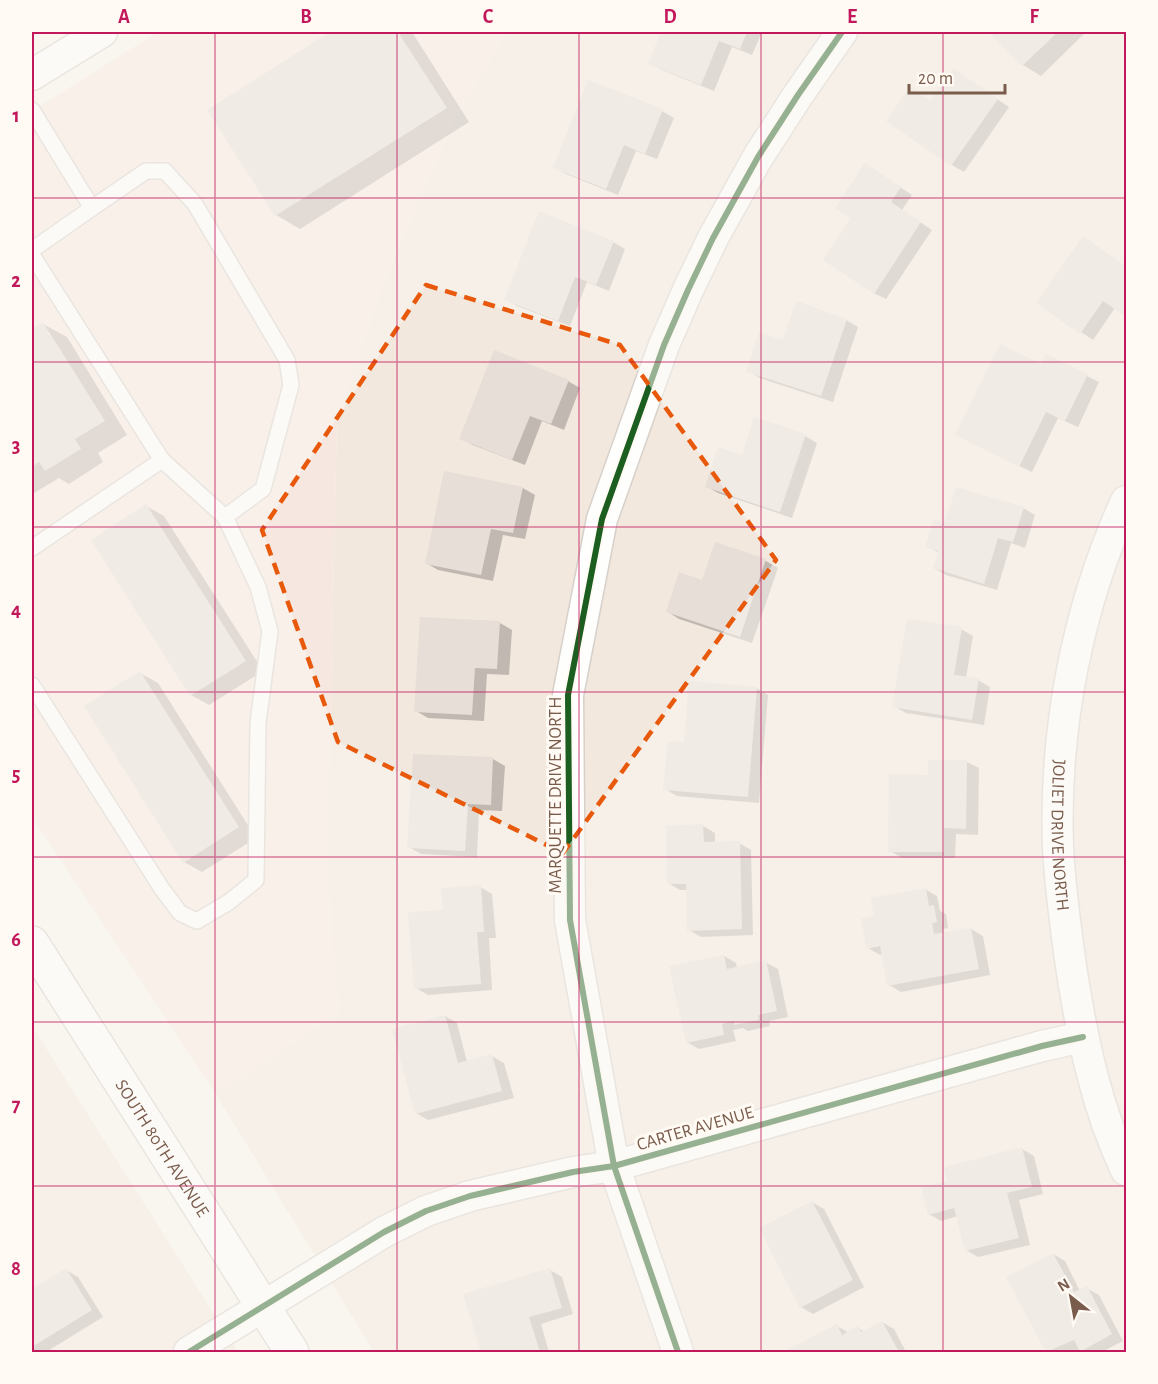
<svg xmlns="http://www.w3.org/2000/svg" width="1158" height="1384" viewBox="0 0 1158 1384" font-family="'Alegreya Sans',sans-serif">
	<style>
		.residential { fill: #f2e8de }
		.commercial { fill: #f6e8e1 }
		.shadow { fill: #0003 }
		.building { fill: #e6ded7 }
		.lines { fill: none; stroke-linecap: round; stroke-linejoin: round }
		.service-casing { stroke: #d7d1cb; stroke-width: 18 }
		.minor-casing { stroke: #d7d1cb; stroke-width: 33 }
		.tertiary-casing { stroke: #d7d1cb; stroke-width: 36 }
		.service { stroke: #fefefd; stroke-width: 15 }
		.minor { stroke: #fefefd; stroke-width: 30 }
		.tertiary { stroke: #fefefd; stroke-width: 33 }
		.cycleway-casing { stroke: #fffaf3; stroke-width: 10 }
		.cycleway { stroke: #1b5e20; stroke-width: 6 }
		.marked { fill: none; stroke: #e8590c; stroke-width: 4.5; stroke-dasharray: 12 8; stroke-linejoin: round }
		.grid { fill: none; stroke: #c2185b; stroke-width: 1.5; stroke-opacity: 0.55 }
		.labels { text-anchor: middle; stroke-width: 6; stroke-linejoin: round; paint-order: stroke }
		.street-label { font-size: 18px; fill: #7a5c4d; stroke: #fffaf3 }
		.neatline { fill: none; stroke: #c2185b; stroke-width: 2 }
		.grid-label { font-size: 20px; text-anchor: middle; font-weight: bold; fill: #c2185b }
	</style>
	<rect width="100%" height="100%" fill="#f9f5f0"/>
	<!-- residential -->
	<g class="residential">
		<path d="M507 32H1126V1352H374L215 1093 339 1013 327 870 337 420 384 282 455 118Z"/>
		<path d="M32 1026 238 1352H32Z"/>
	</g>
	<!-- commercial -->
	<path class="commercial" d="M158 32H507L455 118 384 282 337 420 327 870 339 1013 215 1093 32 817V111Z"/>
	<!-- shadow -->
	<g class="shadow">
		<path d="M333 32H412L469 122 300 229 276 215 209 110Z"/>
		<path d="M662 32H762L752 55 732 47 714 91 662 70 650 63Z"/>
		<path d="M990 32H1086L1041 76 1023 65Z"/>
		<path d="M954 70 1009 107 964 172 952 165 931 102Z"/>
		<path d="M662 111 674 118 657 159 636 151 618 195 566 174 554 167Z"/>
		<path d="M877 172 912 195 902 210 932 230 886 299 874 293Z"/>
		<path d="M613 242 625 249 609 291 587 282 570 326 517 306 505 299Z"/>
		<path d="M1095 245 1126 267V315L1115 308 1093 340 1038 303Z"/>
		<path d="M846 320 858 327 833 402 760 378 748 371Z"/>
		<path d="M43 324 67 337 127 435 98 453 103 462 69 484 59 478 34 493 32 492V331Z"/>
		<path d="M1047 356 1099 382 1078 427 1058 418 1032 472 969 442 1042 366Z"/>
		<path d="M568 381 580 388 564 430 542 421 525 465 473 445 461 438Z"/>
		<path d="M805 436 817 443 792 518 718 493 706 486Z"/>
		<path d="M523 488 535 495 525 539 503 535 493 581 438 570 426 563Z"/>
		<path d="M146 506 164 516 263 671 209 705 191 695Z"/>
		<path d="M1023 508 1035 515 1025 548 1011 543 997 590 946 575 934 568 939 553 927 546 946 524Z"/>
		<path d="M716 544 766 561 778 568 752 643 679 619 668 612 703 582Z"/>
		<path d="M421 619 500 623 512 630 509 675 487 674 484 721 428 718 416 711Z"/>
		<path d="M961 629 973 636 966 678 978 680 990 687 984 725 906 713 894 706Z"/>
		<path d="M140 673 158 683 256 838 202 872 184 862Z"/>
		<path d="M756 688 768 695 759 803 677 796 665 789 685 744Z"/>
		<path d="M493 759 505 766 502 811 479 810 477 857 421 854 409 847Z"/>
		<path d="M967 762 979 768 978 835 956 834 955 858H902L890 851 930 776Z"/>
		<path d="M703 826 715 833V844L739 843 751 850 753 935 701 937 689 930 688 890H680L668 883Z"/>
		<path d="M480 887 492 894 496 938H489L492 990 428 995 416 988 444 911Z"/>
		<path d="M925 889 937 896 940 911 946 914 948 928 943 929 944 934 971 929 983 936 990 975 901 992 889 985 883 954 880 955 868 948 876 918Z"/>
		<path d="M724 956 736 963 737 968 765 962 778 969 788 1017 769 1021 770 1026 748 1031 743 1028 733 1030 736 1041 699 1049 687 1042Z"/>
		<path d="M445 1016 457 1023 467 1062 492 1056 504 1063 514 1098 428 1120 416 1113Z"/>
		<path d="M1022 1149 1034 1156 1043 1194 1019 1200 1030 1245 978 1257 966 1250 958 1216 941 1221 929 1214 949 1182Z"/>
		<path d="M812 1202 824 1209 864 1287 813 1314 801 1307Z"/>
		<path d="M1053 1254 1065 1261 1080 1291 1086 1288 1099 1295 1123 1341 1102 1352H1084L1080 1349 1074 1352H1048L1008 1278Z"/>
		<path d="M66 1270 78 1277 103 1317 46 1352H32V1284L34 1289Z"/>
		<path d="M550 1270 562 1277 573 1314 541 1324 549 1352H482L465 1295Z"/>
		<path d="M882 1322 894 1329 906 1352H786L837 1326 849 1333 858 1328 865 1332Z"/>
	</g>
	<!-- building -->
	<g class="building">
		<path d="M330 32H398L447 108 275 216 207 110Z"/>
		<path d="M661 32H747L740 49 719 41 701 85 648 64Z"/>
		<path d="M988 32H1058L1022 66Z"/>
		<path d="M953 68 998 99 951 166 886 121 910 87 930 101Z"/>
		<path d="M588 80 663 109 645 154 624 145 606 189 553 168Z"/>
		<path d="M865 163 901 187 891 202 921 222 874 294 823 260 851 218 835 208Z"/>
		<path d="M539 211 614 241 596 285 575 277 558 321 504 300Z"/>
		<path d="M1083 236 1126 267V311L1123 315 1103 301 1080 334 1036 303Z"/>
		<path d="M796 301 847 319 821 396 746 372 759 332 783 340Z"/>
		<path d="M43 322 105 421 75 439 81 449 45 471 39 462 32 467V329Z"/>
		<path d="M1000 344 1041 364 1046 354 1088 374 1065 421 1046 412 1019 467 955 435Z"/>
		<path d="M494 350 569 380 551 424 530 416 512 460 459 439Z"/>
		<path d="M754 417 806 434 780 512 705 487 718 447 742 455Z"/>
		<path d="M444 471 523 487 513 533 491 529 481 575 425 564Z"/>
		<path d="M956 487 1024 507 1013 542 998 538 984 584 933 568 938 551 925 547 934 519 945 522Z"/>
		<path d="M146 504 246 661 190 696 91 540Z"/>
		<path d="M715 542 766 559 740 637 666 612 679 572 702 580Z"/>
		<path d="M420 617 500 621 497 669 475 668 472 715 414 712Z"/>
		<path d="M907 619 962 627 954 675 979 678 972 720 892 707Z"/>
		<path d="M140 671 239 827 183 863 84 706Z"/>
		<path d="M689 681 757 687 748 797 663 790 668 741 684 742Z"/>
		<path d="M413 754 493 757 491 805 468 804 465 851 407 848Z"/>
		<path d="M928 760H967L966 829 944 828V852H888L889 774 928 775Z"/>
		<path d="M703 824 704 842 740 841 742 929 687 931 686 884H667L666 826Z"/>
		<path d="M481 885 484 932H477L481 984 414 989 408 912 443 910 441 888Z"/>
		<path d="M926 888 929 906 934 905 937 922 932 923 934 934 971 928 979 969 887 986 880 946 867 949 861 919 874 916 871 898Z"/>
		<path d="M724 955 727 969 766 960 777 1011 758 1015 759 1020 734 1025V1021L722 1024 724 1035 686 1043 669 966Z"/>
		<path d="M445 1015 458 1063 492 1054 502 1091 415 1114 392 1029Z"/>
		<path d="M1022 1147 1032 1187 1007 1193 1019 1238 965 1251 954 1208 928 1215 921 1187 947 1181 944 1167Z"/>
		<path d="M812 1201 853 1280 800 1308 759 1228Z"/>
		<path d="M1053 1253 1074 1292 1087 1286 1112 1334 1080 1352 1074 1340 1046 1352 1006 1277Z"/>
		<path d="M66 1268 92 1310 32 1347V1289Z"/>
		<path d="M550 1268 562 1308 529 1317 540 1352H481L463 1294Z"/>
		<path d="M882 1321 899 1352H783L837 1324 842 1335 858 1326 861 1332Z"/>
	</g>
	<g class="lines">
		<!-- service casing -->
		<g class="service-casing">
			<g id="service">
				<path d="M32 110 92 208 146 171H165L195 204 287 360 291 385 263 489 225 517"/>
				<path d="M32 250 92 208"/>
				<path d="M32 255 162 460"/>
				<path d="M32 548 162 460 225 517 258 587 270 631 258 723 256 880 229 902 197 921 180 913 162 889 32 685"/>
			</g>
		</g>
		<!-- minor casing -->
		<g class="minor-casing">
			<g id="minor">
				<path d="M32 75 102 32"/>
				<path id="s1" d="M1126 501C1077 608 1054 729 1058 847 1060 889 1066 931 1072 973 1083 1041 1096 1107 1126 1170"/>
				<path d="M189 1352 384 1232 426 1211 470 1196 573 1172 614 1166 1042 1046 1083 1037"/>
				<path d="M678 1352 614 1166 570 920 568 695 602 519 664 345 688 290 713 238 758 157 798 95 842 32"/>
			</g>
		</g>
		<!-- tertiary casing -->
		<g class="tertiary-casing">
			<g id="tertiary">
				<path id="s2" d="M32 943 292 1352"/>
			</g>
		</g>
		<!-- service -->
		<use href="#service" class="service"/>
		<!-- minor -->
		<use href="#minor" class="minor"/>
		<!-- tertiary -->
		<use href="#tertiary" class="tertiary"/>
		<!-- cycleway casing -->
		<g class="cycleway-casing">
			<g id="cycleway">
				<path d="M189 1352 384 1232 426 1211 470 1196 573 1172 614 1166 1042 1046 1083 1037"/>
				<path d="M678 1352 614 1166 570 920 568 695 602 519 664 345 688 290 713 238 758 157 798 95 842 32"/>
			</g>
		</g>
		<!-- cycleway -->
		<use href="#cycleway" class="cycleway"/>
	</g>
	<!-- marked area -->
	<path d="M0 0H1158V1384H0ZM426 285 620 345 776 560 563 853 338 742 262 530Z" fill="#f9f5f0" fill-opacity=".55" fill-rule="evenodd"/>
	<path class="marked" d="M426 285 620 345 776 560 563 853 338 742 262 530Z"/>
	<!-- grid -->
	<path class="grid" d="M215 32V1352M397 32V1352M579 32V1352M761 32V1352M943 32V1352M32 198H1126M32 362H1126M32 527H1126M32 692H1126M32 857H1126M32 1022H1126M32 1186H1126"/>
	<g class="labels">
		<!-- street labels -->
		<g class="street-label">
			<text transform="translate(555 795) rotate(-90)" y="6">MARQUETTE DRIVE NORTH</text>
			<text dy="6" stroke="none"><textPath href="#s1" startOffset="344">JOLIET DRIVE NORTH</textPath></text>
			<text transform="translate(695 1128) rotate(-16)" y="6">CARTER AVENUE</text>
			<text dy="6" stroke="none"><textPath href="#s2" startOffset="243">SOUTH 80TH AVENUE</textPath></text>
		</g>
	</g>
	<!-- border -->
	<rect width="1158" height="1384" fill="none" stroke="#fffaf3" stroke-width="66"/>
	<!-- north arrow -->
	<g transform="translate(1071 1297) rotate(329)" stroke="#fffaf3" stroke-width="4.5" paint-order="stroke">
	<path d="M0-4.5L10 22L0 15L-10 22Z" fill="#7a5c4d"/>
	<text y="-9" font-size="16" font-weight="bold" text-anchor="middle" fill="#7a5c4d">N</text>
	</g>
	<!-- scale -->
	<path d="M909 84v9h96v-9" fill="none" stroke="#7a5c4d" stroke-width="3"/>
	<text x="918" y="84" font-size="18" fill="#7a5c4d" stroke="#fffaf3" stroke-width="4.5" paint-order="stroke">20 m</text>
	<rect x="33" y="33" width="1092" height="1318" class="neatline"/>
	<g class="grid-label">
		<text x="124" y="23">A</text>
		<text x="306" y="23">B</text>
		<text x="488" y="23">C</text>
		<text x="670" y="23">D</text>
		<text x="852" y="23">E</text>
		<text x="1034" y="23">F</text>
		<text x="16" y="122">1</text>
		<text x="16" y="287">2</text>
		<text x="16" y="452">3</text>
		<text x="16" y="616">4</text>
		<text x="16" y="781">5</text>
		<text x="16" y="946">6</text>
		<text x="16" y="1111">7</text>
		<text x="16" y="1275">8</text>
	</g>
</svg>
